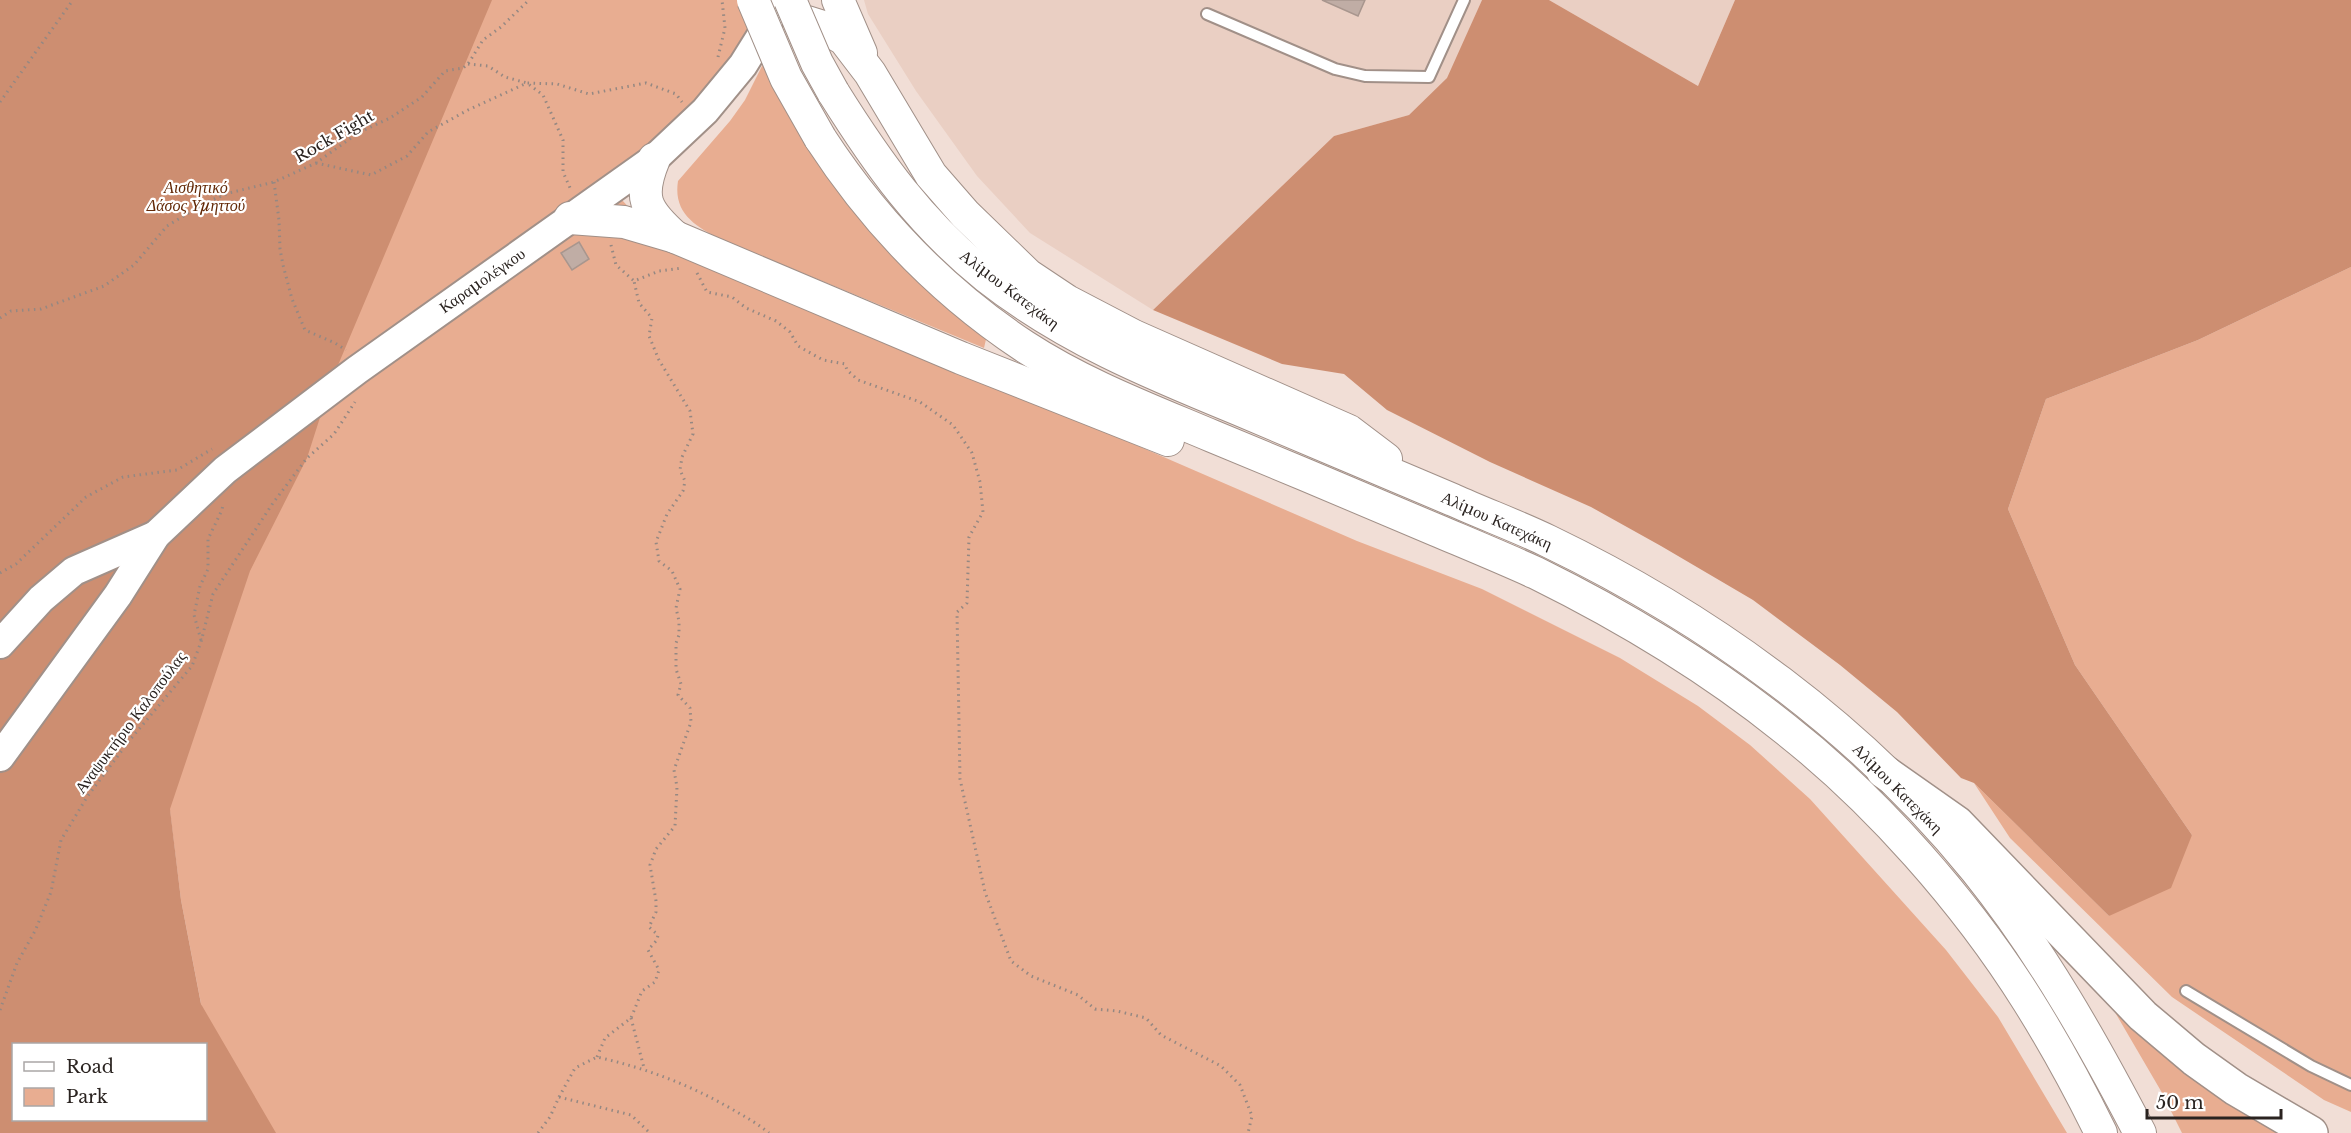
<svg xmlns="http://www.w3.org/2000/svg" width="2351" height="1133" viewBox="0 0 2351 1133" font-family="'Libre Baskerville',serif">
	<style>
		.built { fill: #eacfc3 }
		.green { fill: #e8ad91 }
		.forest { fill: #cd8e71; fill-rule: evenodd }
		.building { fill: #c0ada5; stroke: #a8968e; stroke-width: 1.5 }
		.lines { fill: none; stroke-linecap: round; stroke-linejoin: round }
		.lane-casing { stroke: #a19088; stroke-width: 14 }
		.secondary-casing { stroke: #a19088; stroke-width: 32 }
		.primary-casing { stroke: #a19088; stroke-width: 34 }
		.highway-casing { stroke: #a19088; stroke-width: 36 }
		.path { stroke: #958882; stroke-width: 3; stroke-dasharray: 1.5 4.5; stroke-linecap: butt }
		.lane { stroke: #fff; stroke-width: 10 }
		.secondary { stroke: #fff; stroke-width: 28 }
		.primary { stroke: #fff; stroke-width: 32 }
		.highway { stroke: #fff; stroke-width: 33 }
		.primary-bridge-casing { stroke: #a19088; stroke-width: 34; stroke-linecap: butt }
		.primary-bridge { stroke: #fff; stroke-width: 32 }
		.labels { text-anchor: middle; stroke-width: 4.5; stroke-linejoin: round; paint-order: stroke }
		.street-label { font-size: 16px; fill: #2a2320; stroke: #fff }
		.park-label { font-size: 16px; font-style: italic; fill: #632907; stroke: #fff }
	</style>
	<rect width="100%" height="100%" fill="#f1ded6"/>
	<!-- built -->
	<g class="built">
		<path d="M864 0H1482L1448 78 1409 115 1334 136 1153 310 1030 233 977 176 916 91 868 14Z"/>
		<path d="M1549 0H1735L1698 86Z"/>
	</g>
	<!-- green -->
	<g class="green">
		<path d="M0 0H747L757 31 743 56 609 186 661 242 924 353 1357 541 1482 589 1620 658 1698 706 1750 745 1810 799 1946 950 1998 1017 2067 1133H226L181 900 166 778Z"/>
		<path d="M766 58 873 234C907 273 947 303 987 335L984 348 720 239C695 226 673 213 678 181L730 121 745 100Z"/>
		<path d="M2351 267V1112L2324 1100 2172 997 2010 838 1974 783 2109 916 2192 835 2075 665 2008 509 2046 399 2198 340Z"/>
		<path d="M2102 990 2285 1133H2182L2161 1091Z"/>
	</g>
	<!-- forest -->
	<g class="forest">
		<path d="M0 0H492L333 377 307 458 250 571 170 809 181 900 201 1004 276 1133H0ZM14 1044H206V1120H14Z"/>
		<path d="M1482 0H1549L1698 86 1735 0H2351V267L2198 340 2046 399 2008 509 2075 665 2192 835 2171 888 2109 916 1974 783 1961 778 1897 712 1840 665 1753 600 1661 546 1591 507 1490 462 1387 410 1344 374 1282 364 1153 310 1334 136 1409 115 1447 78Z"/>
	</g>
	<!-- building -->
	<g class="building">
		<path d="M1322 0H1365L1358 16Z"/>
		<path d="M579 242 589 259 572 270 561 253Z"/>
	</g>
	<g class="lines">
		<!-- lane casing -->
		<g class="lane-casing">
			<g id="lane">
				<path d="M1207 14 1335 69 1365 76 1429 77 1464 0"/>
				<path d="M2186 991 2311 1066 2351 1085"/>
			</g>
		</g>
		<!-- secondary casing -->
		<g class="secondary-casing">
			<g id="secondary">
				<path d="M0 644 41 599 74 571 156 535"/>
				<path d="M0 757 118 595 156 535 225 470 357 370 654 159 705 111 743 65 763 33 778 0"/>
			</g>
		</g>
		<!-- primary casing -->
		<g class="primary-casing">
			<g id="primary">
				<path d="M838 0 861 53"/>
				<path d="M807 22 823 27 844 39 870 73 931 175 965 214 1028 275 1067 301 1134 336 1349 431 1386 459"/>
				<path d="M833 92C878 164 920 223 987 277 1063 337 1150 373 1238 409 1310 439 1381 470 1453 500 1484 514 1517 526 1548 541 1710 619 1862 729 1976 870 2041 951 2092 1041 2140 1133"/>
				<path d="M820 138C874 221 941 291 1024 346 1082 384 1148 409 1212 436 1287 467 1361 498 1436 530 1469 544 1503 558 1536 573 1623 616 1708 667 1784 728 1876 800 1966 902 2028 1001 2055 1044 2079 1088 2101 1133"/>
				<path d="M654 159C638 198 645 210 675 237"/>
				<path d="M570 218 624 222 675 237 961 358 1168 440"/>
			</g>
		</g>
		<!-- highway casing -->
		<g class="highway-casing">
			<path id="highway" d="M1883 771 1957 823 2143 1016 2194 1059 2236 1089 2311 1133"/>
		</g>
		<!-- path -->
		<g class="path">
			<path d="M718 57 725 28 722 0"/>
			<path d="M468 64 488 66 505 77 527 83 543 95 563 140V172L571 190"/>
			<path d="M0 102 73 0"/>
			<path d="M316 163 371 175 407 156 428 132 468 110 527 83 557 84 589 94 646 83 676 94 682 102"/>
			<path d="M274 182 279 220 280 249 283 265 292 299 305 330 335 343 346 350"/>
			<path d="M611 245 616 265 634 281 659 271 682 268"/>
			<path d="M697 273 707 292 732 297 746 308 776 321 790 332 798 346 823 360 845 364 847 370 858 380 920 402 953 425 972 453 980 482 983 512 969 537 967 603 957 612 960 779 985 892 1011 961 1031 976 1078 995 1095 1009 1117 1011 1146 1018 1161 1035 1221 1066 1240 1085 1252 1116 1248 1133"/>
			<path d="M0 318 11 311 41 309 104 286 134 265 167 226 207 202 229 193 274 182 316 163 358 133 390 118 422 97 445 71 463 68 468 64 483 40 501 27 529 0"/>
			<path d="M0 573 16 564 86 497 123 477 177 470 212 449"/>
			<path d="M201 640 194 615 200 586 208 569V539L222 510 223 504"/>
			<path d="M0 1010 17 963 35 931 51 892 61 840 87 797 129 741 192 666 201 642 213 594 273 503 307 458 334 434 355 402"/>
			<path d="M631 1018 644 1068"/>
			<path d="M597 1057 605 1038 631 1018 642 991 655 982 659 970 648 950 657 940 658 935 649 927 656 912V901L650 865 656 849 675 826 677 787 674 770 691 722 690 708 678 695 681 684 676 669V643L679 635V621L676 608 680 589 672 571 659 561 656 542 667 514 683 491 685 481 680 470 682 457 693 434 690 411 659 360 649 336 652 318 639 303 634 281"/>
			<path d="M559 1097 575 1068 597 1057C645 1068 688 1084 730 1108 744 1116 757 1123 769 1133"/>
			<path d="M538 1133 550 1117 559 1097 631 1115 650 1133"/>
		</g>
		<!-- lane -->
		<use href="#lane" class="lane"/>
		<!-- secondary -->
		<use href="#secondary" class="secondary"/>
		<!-- primary -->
		<use href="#primary" class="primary"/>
		<!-- highway -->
		<use href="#highway" class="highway"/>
		<!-- primary-bridge casing -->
		<g class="primary-bridge-casing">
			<g id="primary-bridge">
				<path d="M753 0 786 78 820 138"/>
				<path d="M790 0 817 63 833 92"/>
			</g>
		</g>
		<!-- primary-bridge -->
		<use href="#primary-bridge" class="primary-bridge"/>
	</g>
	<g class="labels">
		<!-- street labels -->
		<g class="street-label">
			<text transform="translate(334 136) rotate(-30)" y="6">Rock Fight</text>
			<text transform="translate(482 280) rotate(-35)" y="6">Καραμολέγκου</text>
			<text transform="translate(1010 289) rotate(37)" y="6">Αλίμου Κατεχάκη</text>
			<text transform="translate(1497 520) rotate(24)" y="6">Αλίμου Κατεχάκη</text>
			<text transform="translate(130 722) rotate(-53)" y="6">Αναψυκτήριο Καλοπούλας</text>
			<text transform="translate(1898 788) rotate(45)" y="6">Αλίμου Κατεχάκη</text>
		</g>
		<!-- park labels -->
		<g class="park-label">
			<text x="196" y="193">Αισθητικό<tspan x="196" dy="18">Δάσος Υμηττού</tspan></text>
		</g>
	</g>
	<!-- legend -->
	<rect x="12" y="1043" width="195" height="78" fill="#ffffff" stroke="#aaa7a6" stroke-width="1.5"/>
	<rect x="24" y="1062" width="30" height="9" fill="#ffffff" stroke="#aaa7a6" stroke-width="1.5"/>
	<text x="66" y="1073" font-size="18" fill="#2a2320">Road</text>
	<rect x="24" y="1088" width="30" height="18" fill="#e8ad91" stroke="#aaa7a6" stroke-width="1.5"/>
	<text x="66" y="1103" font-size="18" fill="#2a2320">Park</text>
	<!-- scale -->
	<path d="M2147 1109v9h134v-9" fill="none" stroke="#2a2320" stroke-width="3"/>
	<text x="2156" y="1109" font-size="18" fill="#2a2320" stroke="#ffffff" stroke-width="4.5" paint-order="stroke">50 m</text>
</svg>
